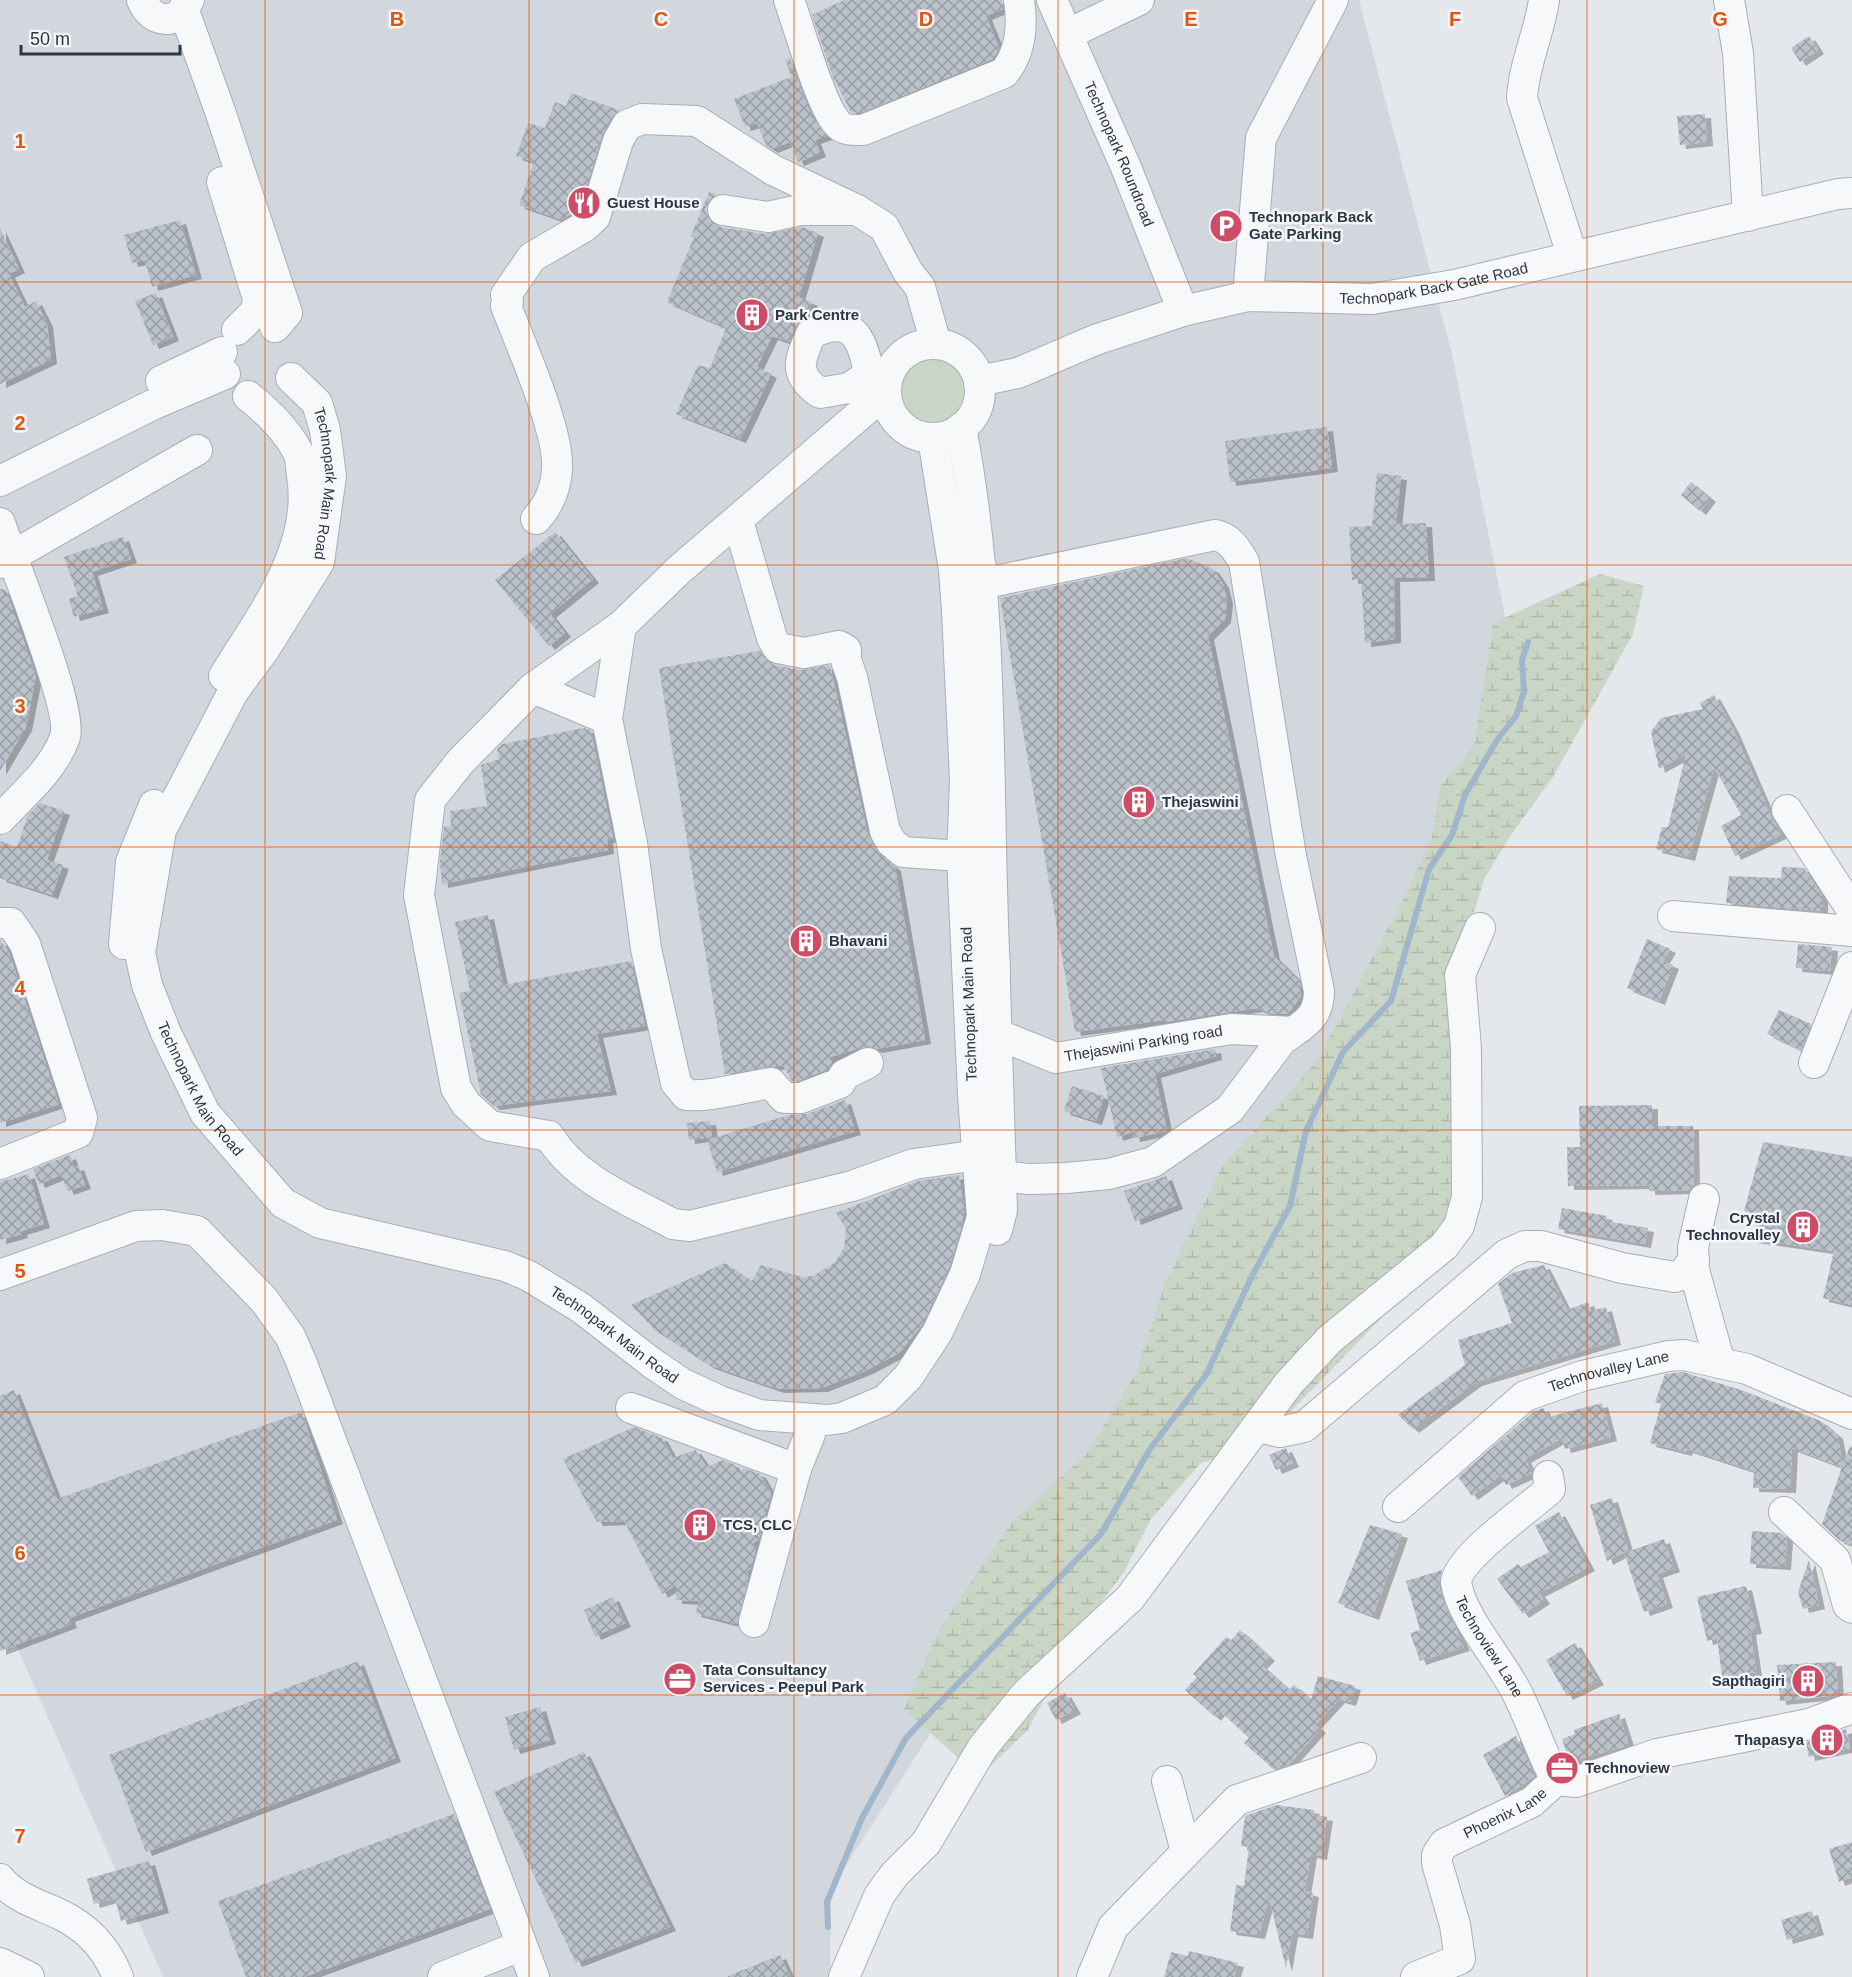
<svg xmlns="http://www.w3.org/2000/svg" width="1852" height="1977" viewBox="0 0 1852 1977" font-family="Arial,sans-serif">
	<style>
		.built { fill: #d2d7de }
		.green { fill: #cad6c5 }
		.wetland { fill: url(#wetland-marsh) }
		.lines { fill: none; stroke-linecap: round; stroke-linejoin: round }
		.stream { stroke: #a0b6cb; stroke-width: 6 }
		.building { fill: url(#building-cross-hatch); filter: url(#shadow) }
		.minor-casing { stroke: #a9aeb6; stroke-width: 32 }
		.minor { stroke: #f7f8fa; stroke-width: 30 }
		.grid { fill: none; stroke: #df570f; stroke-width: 1.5; stroke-opacity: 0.55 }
		.labels { text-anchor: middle; stroke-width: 5; stroke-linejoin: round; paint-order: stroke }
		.street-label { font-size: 15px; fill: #2c3644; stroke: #f4f6f9 }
		.poi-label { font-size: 15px; font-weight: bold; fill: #2c3644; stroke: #f4f6f9; text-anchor: start }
		.grid-label { font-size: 20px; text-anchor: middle; font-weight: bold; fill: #df570f; stroke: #f4f6f9; stroke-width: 5; stroke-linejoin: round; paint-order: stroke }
	</style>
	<defs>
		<pattern id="wetland-marsh" width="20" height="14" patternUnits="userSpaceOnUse" patternTransform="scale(1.5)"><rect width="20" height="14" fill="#cad6c5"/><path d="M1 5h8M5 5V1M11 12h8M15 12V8" fill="none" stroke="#aeb8aa"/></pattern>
		<pattern id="building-cross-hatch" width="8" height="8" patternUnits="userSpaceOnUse" patternTransform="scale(1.5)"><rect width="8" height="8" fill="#bbc1c9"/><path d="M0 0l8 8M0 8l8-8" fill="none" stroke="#989ea5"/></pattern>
		<filter id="shadow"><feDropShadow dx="6" dy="4" stdDeviation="0" flood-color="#0004"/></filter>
	</defs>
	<rect width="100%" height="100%" fill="#e4e7ec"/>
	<!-- built -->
	<path class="built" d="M0 0H1359L1452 354 1528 730 1202 1309 831 1889 830 1977H163L0 1609Z"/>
	<!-- green -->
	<circle class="green" cx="933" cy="392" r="37"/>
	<!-- wetland -->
	<path class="wetland" d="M1600 574 1644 586 1633 634 1553 777 1511 835 1485 877 1469 928 1467 1187 1397 1302 1257 1446 1201 1463 1151 1519 1124 1572 1080 1630 1028 1730 979 1777 904 1709 939 1630 1012 1521 1086 1455 1136 1373 1164 1286 1222 1166 1317 1061 1402 902 1432 837 1440 787 1474 745 1493 623Z"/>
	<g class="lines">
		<!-- stream -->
		<path class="stream" d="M828 1927 827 1902 862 1818 906 1738 1101 1534 1150 1449 1206 1375 1253 1274 1290 1206 1306 1131 1343 1052 1391 1001 1429 869 1452 835 1465 795 1497 740 1516 716 1524 692 1522 660 1528 642"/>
	</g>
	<!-- building -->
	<g class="building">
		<path d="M844 0H1002L1003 9 986 16 999 48 993 59 860 113 851 112 833 77 812 15Z"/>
		<path d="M1809 36 1818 50 1800 62 1791 48Z"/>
		<path d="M790 58 808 107 826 136 815 140 820 153 798 162 790 142 772 149 766 145 757 123 745 127 734 99 792 77 785 60Z"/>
		<path d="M571 93 619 110 612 117 602 136 580 208 562 220 519 205 534 162 516 156 528 123 545 128 555 102 566 106Z"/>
		<path d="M1705 114 1707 142 1680 145 1677 116Z"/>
		<path d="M709 192 716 194 706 207 707 216 712 223 720 227 766 234 802 227 818 233 799 297 812 302 807 317 796 326 789 342 772 336 757 367 771 374 740 439 676 414 698 365 710 368 726 328 667 302 694 237 691 236Z"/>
		<path d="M180 220 196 275 152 287 145 260 132 263 124 235Z"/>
		<path d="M0 228 19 269 9 274 25 307 36 301 47 323 51 360 0 384Z"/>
		<path d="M156 293 173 337 153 345 135 301Z"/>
		<path d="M1327 427 1332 468 1230 482 1225 441Z"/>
		<path d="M1377 473 1401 476 1396 524 1426 523 1429 577 1394 578 1395 639 1365 643 1361 579 1352 580 1349 527 1372 526Z"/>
		<path d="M1691 482 1710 498 1700 511 1681 495Z"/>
		<path d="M555 532 593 579 550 614 565 633 549 646 495 580Z"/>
		<path d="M123 537 131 559 92 572 103 609 74 617 69 599 78 596 64 557Z"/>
		<path d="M1187 558 1213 569 1223 584 1227 600 1225 619 1208 636 1274 956 1300 982 1301 996 1288 1014H1273L1257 1008 1165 1022 1164 1020 1075 1032 1000 598Z"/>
		<path d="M0 589 6 590 36 676 26 727 0 771Z"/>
		<path d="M760 651 768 662 775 665 801 670 830 665 868 835 880 855 895 867 925 1040 877 1049 868 1046 830 1057 832 1064 828 1069 798 1081H792L783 1065 725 1074 659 668Z"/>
		<path d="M1714 695 1733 729 1772 819 1782 834 1735 856 1721 826 1741 815 1714 767 1689 857 1656 849 1662 827H1668L1686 754 1659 769 1651 732 1661 718 1703 709 1700 703Z"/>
		<path d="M584 728 591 731 613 838 607 839 608 850 442 884 440 861 444 827 451 826 450 811 487 806 481 765 499 759 497 749 502 744Z"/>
		<path d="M40 803 64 811 47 860 63 865 52 895 0 878V841L17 847 28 815Z"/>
		<path d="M1782 867 1804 868 1822 896V911L1726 903 1729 876 1781 878Z"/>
		<path d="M488 915 503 985 631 961 645 1026 597 1034 611 1091 494 1106 481 1094 459 993 470 991 455 922Z"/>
		<path d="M1647 939 1670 949 1663 961 1673 965 1659 1001 1627 988Z"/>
		<path d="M0 940 9 952 59 1104 0 1123Z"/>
		<path d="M1798 944 1832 947 1830 971 1796 968Z"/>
		<path d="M1779 1010 1811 1024 1801 1050 1767 1034Z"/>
		<path d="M1215 1049 1216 1056 1155 1074 1167 1131 1134 1138 1133 1132 1117 1137 1101 1068Z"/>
		<path d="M1072 1086 1104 1096 1096 1121 1064 1111Z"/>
		<path d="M845 1100 855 1131 717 1172 707 1140 789 1115 807 1114Z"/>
		<path d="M1652 1105V1126H1693L1694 1186 1690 1190 1649 1191V1185L1568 1186 1567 1147H1580L1579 1106Z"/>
		<path d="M710 1121 712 1137 689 1140 687 1123Z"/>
		<path d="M1763 1142 1852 1157V1305L1823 1298 1834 1251 1752 1239 1758 1216 1744 1211Z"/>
		<path d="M70 1155 74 1167 78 1166 85 1185 68 1191 61 1175 39 1184 33 1169Z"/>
		<path d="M29 1174 44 1224 21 1231 22 1234 0 1240V1182Z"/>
		<path d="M959 1175 964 1208 962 1225 949 1268 922 1325 899 1353 867 1370 822 1388 778 1389 709 1365 656 1331 631 1305 725 1263 752 1281 761 1265 801 1277 813 1276 834 1263 844 1248 846 1229 836 1213 918 1181Z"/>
		<path d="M1166 1176 1177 1205 1135 1221 1124 1191Z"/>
		<path d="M1562 1208 1607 1216 1606 1221 1648 1228 1645 1244 1558 1229Z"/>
		<path d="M1544 1265 1567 1310 1588 1302 1591 1311 1606 1307 1615 1341 1476 1382 1413 1429 1398 1415 1465 1365 1458 1340 1512 1323 1498 1284 1512 1273Z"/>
		<path d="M1683 1372 1741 1390 1821 1421 1837 1435 1843 1465 1850 1446 1852 1447V1545L1839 1540 1822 1524 1842 1467 1792 1448 1790 1489 1753 1488 1754 1471 1687 1449 1686 1452 1650 1443 1661 1404 1655 1402 1665 1374Z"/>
		<path d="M14 1390 57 1499 302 1412 337 1520 69 1618 71 1624 0 1651V1396Z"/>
		<path d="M1602 1403 1611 1437 1565 1449 1562 1438 1525 1459 1532 1473 1506 1485 1501 1475 1472 1496 1458 1477 1534 1411 1543 1408 1548 1417Z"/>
		<path d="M634 1427 662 1438 673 1458 695 1450 707 1467 722 1460 733 1464 738 1473 744 1468 760 1474 771 1493 767 1509 764 1511 766 1514 759 1539 753 1543 756 1549 751 1568 746 1572 749 1576 737 1624 695 1613 700 1601 676 1600V1585L662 1594 624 1521 597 1522 563 1459Z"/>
		<path d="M1286 1448 1293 1463 1276 1470 1269 1455Z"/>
		<path d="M1612 1498 1628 1550 1607 1561 1590 1505Z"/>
		<path d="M1559 1512 1589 1567 1539 1593 1544 1600 1523 1614 1497 1579 1518 1564 1521 1567 1549 1552 1535 1526Z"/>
		<path d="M1370 1525 1402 1534 1373 1616 1338 1603Z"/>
		<path d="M1752 1531 1781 1533 1787 1538 1785 1566 1750 1564Z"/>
		<path d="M1664 1539 1674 1568 1657 1574 1667 1604 1644 1612 1624 1553Z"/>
		<path d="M1809 1560 1819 1605 1803 1609 1798 1592Z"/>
		<path d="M1442 1570 1439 1586 1443 1600 1464 1647 1420 1661 1410 1633 1420 1630 1406 1581Z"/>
		<path d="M1746 1586 1756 1630 1750 1631 1756 1672 1722 1676 1717 1638 1707 1641 1697 1597Z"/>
		<path d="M613 1597 625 1623 595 1636 584 1610Z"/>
		<path d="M1240 1630 1269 1657 1261 1665 1289 1690 1294 1685 1311 1700 1318 1676 1355 1686 1350 1702 1339 1699 1315 1725 1320 1729 1288 1765 1273 1769 1244 1743 1249 1738 1220 1711 1215 1717 1185 1690 1197 1677 1193 1674 1226 1637 1231 1640Z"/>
		<path d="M1575 1643 1598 1681 1567 1696 1546 1660Z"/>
		<path d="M358 1661 395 1758 146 1852 109 1755Z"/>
		<path d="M1836 1662 1838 1695 1780 1701 1777 1665Z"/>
		<path d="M1065 1693 1075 1710 1056 1720 1047 1703Z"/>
		<path d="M540 1707 550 1740 514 1750 505 1717Z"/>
		<path d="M1619 1714 1629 1745 1570 1762 1562 1739 1575 1734 1574 1730Z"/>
		<path d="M1846 1729 1850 1748 1809 1757 1806 1742Z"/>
		<path d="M1516 1736 1535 1776 1505 1796 1483 1755Z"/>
		<path d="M584 1752 670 1927 576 1963 494 1792Z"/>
		<path d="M1276 1805 1314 1810V1815L1327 1817 1321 1856 1311 1854 1305 1891 1313 1893 1307 1935 1292 1933 1286 1968 1269 1898 1259 1935 1230 1931 1236 1885 1244 1886 1249 1847 1241 1846 1245 1816Z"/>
		<path d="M454 1814 490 1909 304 1977H246L218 1901Z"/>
		<path d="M1852 1842V1877L1839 1882 1829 1849Z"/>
		<path d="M149 1861 163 1909 121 1921 115 1898 94 1904 87 1879Z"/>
		<path d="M1812 1911 1818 1931 1787 1940 1781 1920Z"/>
		<path d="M1189 1951 1238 1963 1234 1977H1164L1171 1952 1188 1956Z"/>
		<path d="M780 1955 790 1977H728V1976Z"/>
	</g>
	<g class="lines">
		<!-- minor casing -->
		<g class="minor-casing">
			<g id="minor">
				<path d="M142 0C149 17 164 24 180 15L189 0"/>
				<path d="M789 0C799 27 820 104 837 123 843 131 855 130 863 130L1004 73C1021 52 1023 26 1019 0"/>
				<path id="s1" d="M1052 0 1125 165 1183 311"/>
				<path d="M1544 0C1539 34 1524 64 1522 98L1572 255"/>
				<path d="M1729 0 1738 53 1748 216"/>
				<path d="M184 11 220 111 287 313 275 327"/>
				<path d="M1068 34 1139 0"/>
				<path d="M222 182 259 302 254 313 237 330"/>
				<path d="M723 210 768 217 800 210H857L884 227 908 272 920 287 936 344"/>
				<path d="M1248 296 1261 138 1333 0"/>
				<circle cx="933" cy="391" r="47"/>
				<path d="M869 375 849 388 820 393C793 374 799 361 811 334 852 313 863 338 869 375L886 380"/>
				<path id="s2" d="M291 378 317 403 325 430 331 476 319 562 264 650 233 692 161 830 140 953 147 985 166 1033 205 1113 283 1203 320 1223 505 1266 529 1276 581 1308 652 1363 683 1384 720 1401 759 1415 827 1420 842 1418 885 1400 908 1377 937 1333 965 1274 982 1217 973 1095 962 856 965 781 957 611 954 570 933 438"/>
				<path d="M161 381 222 352"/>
				<path id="s3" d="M979 381 1018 373 1095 340 1183 311 1248 296 1372 299 1454 285 1838 194 1852 193"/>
				<path d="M885 393 680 569 621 626 533 688 461 761 430 800 419 895 456 1088 466 1104 490 1126 549 1136C576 1180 629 1200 673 1224L690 1226 852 1186 914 1164 979 1155"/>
				<path d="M961 428C996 608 986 791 995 973"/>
				<path d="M0 481 152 405 225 374"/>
				<path d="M536 519C549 505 556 487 557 469 560 432 520 343 506 306L508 302 506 295 532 257 584 227 595 217 618 141 627 125 642 119 697 121 773 170 857 210"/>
				<path d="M738 521 772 638 778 648 804 653 839 646 846 650V660L852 677 885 831 891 842 903 852 962 856"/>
				<path d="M0 523C12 560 74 709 65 737 54 769 23 795 0 819"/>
				<path d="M0 563 197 450"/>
				<path d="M980 564 986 583 1215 535C1230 538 1236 549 1244 562L1291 856 1319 991C1319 1012 1310 1021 1293 1032"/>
				<path d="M621 626 607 719 632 843 646 949 676 1083 686 1095C712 1097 744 1087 771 1083L784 1098H801L840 1083 844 1075 868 1063"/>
				<path d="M224 676C260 617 314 549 302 476 301 468 301 457 297 450 285 428 267 411 248 396"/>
				<path d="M533 688 607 719"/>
				<path d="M1787 810 1852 910"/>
				<path d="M1673 916 1852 931"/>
				<path d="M0 923H11L25 944 82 1118 78 1133 0 1164"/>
				<path d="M124 944 131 862 154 805"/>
				<path d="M994 952 1002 1210 997 1230"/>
				<path id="s4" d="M999 1035 1056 1058 1231 1029 1293 1032 1281 1041 1230 1109 1153 1162 1109 1174 1066 1178 1028 1179 1002 1176"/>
				<path d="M1814 1063 1852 967"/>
				<path d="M1704 1199 1693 1247 1694 1270 1720 1363"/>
				<path d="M0 1275 136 1226 162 1225 197 1231 264 1300 290 1336 301 1361 520 1940 510 1950 443 1977"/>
				<path d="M631 1408 796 1469"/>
				<path d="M1257 1427 1280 1432 1304 1427 1507 1254 1525 1246H1541L1622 1268 1675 1277 1683 1274 1694 1259"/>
				<path id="s5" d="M1548 1476 1550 1489C1530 1508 1459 1556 1456 1582 1461 1619 1505 1664 1520 1699 1533 1726 1542 1754 1556 1780"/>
				<path id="s6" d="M1398 1507 1525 1396 1582 1376 1668 1356 1684 1355 1747 1369 1852 1414"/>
				<path d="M1784 1512 1835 1560 1848 1605 1852 1608"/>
				<path d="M754 1622 796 1469 810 1434"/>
				<path d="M1167 1781 1186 1851"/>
				<path d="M0 1879C15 1898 38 1904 59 1914 87 1927 107 1949 118 1977"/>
				<path d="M520 1940 534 1977"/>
				<path d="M0 1963 29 1977"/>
				<path d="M844 1977 879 1896 894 1875 926 1843 983 1747 1026 1694 1130 1598 1289 1383 1330 1339 1444 1246 1459 1226 1467 1197 1466 1048 1460 975 1480 928"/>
				<path d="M1092 1977 1113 1927 1237 1800 1361 1758"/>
				<path id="s7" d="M1416 1977 1460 1959 1455 1925 1437 1863V1855L1444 1844 1532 1802 1556 1780 1576 1782 1657 1754 1809 1724 1852 1708"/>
			</g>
		</g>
		<!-- minor -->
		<use href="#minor" class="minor"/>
	</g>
	<!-- grid -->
	<path class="grid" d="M265 0V1977M529 0V1977M794 0V1977M1058 0V1977M1323 0V1977M1587 0V1977M0 282H1852M0 565H1852M0 847H1852M0 1130H1852M0 1412H1852M0 1695H1852"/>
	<!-- icons -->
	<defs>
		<g id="restaurant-disc" transform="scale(1.725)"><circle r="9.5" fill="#ce4c65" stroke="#f4f6f9"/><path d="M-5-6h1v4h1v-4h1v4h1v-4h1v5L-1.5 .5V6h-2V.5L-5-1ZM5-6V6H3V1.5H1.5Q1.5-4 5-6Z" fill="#fff"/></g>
		<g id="parking-disc" transform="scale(1.725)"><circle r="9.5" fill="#ce4c65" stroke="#f4f6f9"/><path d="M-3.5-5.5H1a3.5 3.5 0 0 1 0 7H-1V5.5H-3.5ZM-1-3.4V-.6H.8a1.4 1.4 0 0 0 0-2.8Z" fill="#fff"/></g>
		<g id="building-disc" transform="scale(1.725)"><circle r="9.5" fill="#ce4c65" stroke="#f4f6f9"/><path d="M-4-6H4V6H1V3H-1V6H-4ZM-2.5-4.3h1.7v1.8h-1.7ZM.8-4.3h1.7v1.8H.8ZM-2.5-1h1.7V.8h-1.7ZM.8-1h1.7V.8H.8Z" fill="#fff"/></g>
		<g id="office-disc" transform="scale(1.725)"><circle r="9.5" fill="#ce4c65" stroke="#f4f6f9"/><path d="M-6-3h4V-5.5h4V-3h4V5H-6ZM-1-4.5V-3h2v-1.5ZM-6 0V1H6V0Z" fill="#fff"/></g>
	</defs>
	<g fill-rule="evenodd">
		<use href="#restaurant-disc" x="584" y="203"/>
		<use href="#parking-disc" x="1226" y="226"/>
		<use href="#building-disc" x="752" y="315"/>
		<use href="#building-disc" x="1139" y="802"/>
		<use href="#building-disc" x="806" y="941"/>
		<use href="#building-disc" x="1803" y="1227"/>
		<use href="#building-disc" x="700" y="1525"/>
		<use href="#office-disc" x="680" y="1679"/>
		<use href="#building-disc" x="1808" y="1681"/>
		<use href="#building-disc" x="1827" y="1740"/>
		<use href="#office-disc" x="1562" y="1768"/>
	</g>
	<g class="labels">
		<!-- street labels -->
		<g class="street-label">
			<text dy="5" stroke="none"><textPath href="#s1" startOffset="168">Technopark Roundroad</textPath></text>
			<text dy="5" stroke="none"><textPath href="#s3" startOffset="470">Technopark Back Gate Road</textPath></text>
			<text dy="5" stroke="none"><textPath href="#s2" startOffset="118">Technopark Main Road</textPath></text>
			<text transform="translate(969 1004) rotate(-92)" y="5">Technopark Main Road</text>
			<text dy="5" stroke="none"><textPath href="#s4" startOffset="150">Thejaswini Parking road</textPath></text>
			<text dy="5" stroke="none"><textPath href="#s2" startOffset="784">Technopark Main Road</textPath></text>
			<text dy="5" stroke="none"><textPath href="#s2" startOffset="1288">Technopark Main Road</textPath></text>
			<text dy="5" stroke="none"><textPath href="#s6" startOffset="256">Technovalley Lane</textPath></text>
			<text dy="5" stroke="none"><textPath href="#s5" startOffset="220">Technoview Lane</textPath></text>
			<text dy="5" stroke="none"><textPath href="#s7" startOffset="236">Phoenix Lane</textPath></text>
		</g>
		<!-- poi labels -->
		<g class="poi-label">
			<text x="607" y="208">Guest House</text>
			<text x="1249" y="222">Technopark Back<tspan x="1249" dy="17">Gate Parking</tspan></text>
			<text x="775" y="320">Park Centre</text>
			<text x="1162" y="807">Thejaswini</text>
			<text x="829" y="946">Bhavani</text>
			<text x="1780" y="1223" text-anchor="end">Crystal<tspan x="1780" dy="17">Technovalley</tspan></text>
			<text x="723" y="1530">TCS, CLC</text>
			<text x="703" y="1675">Tata Consultancy<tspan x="703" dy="17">Services - Peepul Park</tspan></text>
			<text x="1785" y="1686" text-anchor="end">Sapthagiri</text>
			<text x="1804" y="1745" text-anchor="end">Thapasya</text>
			<text x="1585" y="1773">Technoview</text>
		</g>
	</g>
	<g class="grid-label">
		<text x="397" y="26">B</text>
		<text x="661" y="26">C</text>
		<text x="926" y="26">D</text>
		<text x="1191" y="26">E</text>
		<text x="1455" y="26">F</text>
		<text x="1720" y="26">G</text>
		<text x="20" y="148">1</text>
		<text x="20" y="430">2</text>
		<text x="20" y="713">3</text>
		<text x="20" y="995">4</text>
		<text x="20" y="1278">5</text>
		<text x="20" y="1560">6</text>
		<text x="20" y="1843">7</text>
	</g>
	<!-- scale -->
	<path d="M21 45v9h159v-9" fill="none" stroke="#2c3644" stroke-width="3"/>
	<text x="30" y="45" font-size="18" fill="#2c3644" stroke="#f4f6f9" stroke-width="4.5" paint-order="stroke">50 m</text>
</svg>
